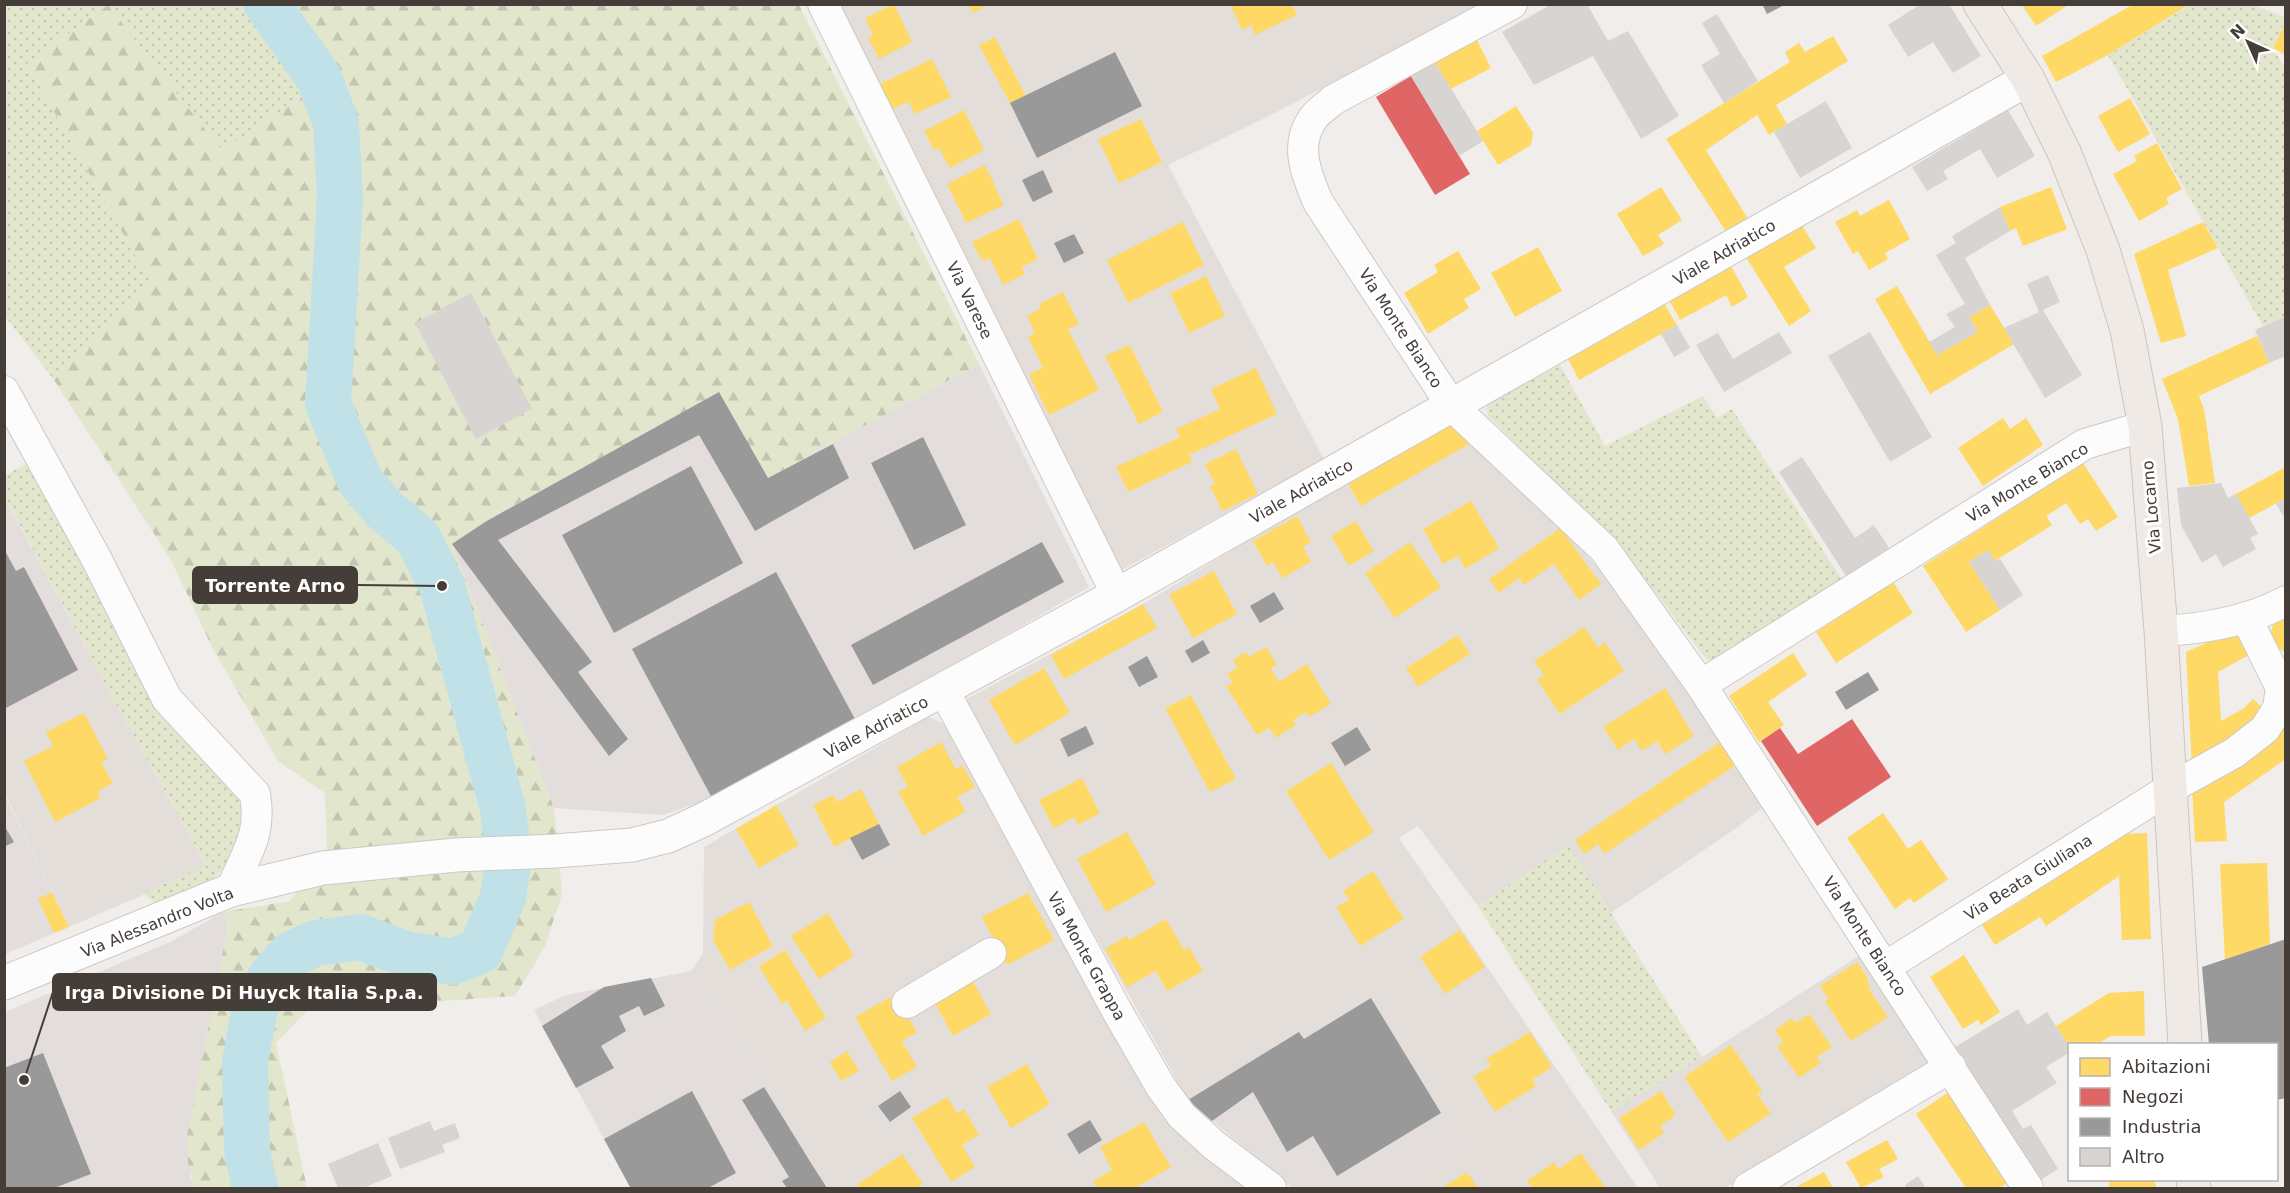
<svg xmlns="http://www.w3.org/2000/svg" width="2290" height="1193" viewBox="0 0 2290 1193" font-family="'DejaVu Sans',sans-serif">
	<style>
		.residential { fill: #e3ded9 }
		.industrial { fill: #e3dedc }
		.grass { fill: url(#grass-dots) }
		.forest { fill: url(#forest-firs) }
		.homes { fill: #ffd966 }
		.shops { fill: #e06666 }
		.industry { fill: #999 }
		.lines { fill: none; stroke-linecap: round; stroke-linejoin: round }
		.river { stroke: #c0e1e8; stroke-width: 46 }
		.building { fill: #d8d4d1 }
		.minor-casing { stroke: #ccc9c6; stroke-width: 32 }
		.tertiary-casing { stroke: #ccc9c6; stroke-width: 35 }
		.primary-casing { stroke: #d0c4ba; stroke-width: 35 }
		.minor { stroke: #fdfcfc; stroke-width: 30 }
		.tertiary { stroke: #fdfcfc; stroke-width: 33 }
		.primary { stroke: #efeae5; stroke-width: 33 }
		.labels { text-anchor: middle; stroke-width: 6; stroke-linejoin: round; paint-order: stroke }
		.street-label { font-size: 16px; fill: #453d38; stroke: #fff }
		.leader { fill: none; stroke: #453d38; stroke-width: 2 }
		.callout-dot { fill: #453d38; stroke: #fff; stroke-width: 2 }
		.callout { fill: #453d38; stroke: #453d38; stroke-width: 2 }
		.callout-label { font-size: 18px; text-anchor: middle; font-weight: bold; fill: #fff }
	</style>
	<defs>
		<pattern id="grass-dots" width="8" height="8" patternUnits="userSpaceOnUse" patternTransform="scale(1.5)"><rect width="8" height="8" fill="#e2e6cd"/><path d="M2 2h.1M6 6h.1" fill="none" stroke="#c3c6b1" stroke-width="1.8" stroke-linecap="round"/></pattern>
		<pattern id="forest-firs" width="22" height="20" patternUnits="userSpaceOnUse" patternTransform="scale(1.5)"><rect width="22" height="20" fill="#e2e6cd"/><path d="M5 1l3.5 6h-7zM16 11l3.5 6h-7z" fill="#c3c6b1"/></pattern>
	</defs>
	<rect width="100%" height="100%" fill="#f0edea"/>
	<!-- residential -->
	<g class="residential">
		<path d="M836 5H1479L1271 115 1168 165 1324 459 1118 572Z"/>
		<path d="M1455 419 1614 584 1765 806 1735 829 1611 913 1568 845 1478 906 1418 826 1399 838 1638 1188H1393L1461 1144 1304 1039 1300 1032 1188 1100 963 701 1143 604 1346 481Z"/>
		<path d="M109 691 207 867 69 927 5 794V741Z"/>
		<path d="M929 717 943 723 1162 1118 1252 1188H827L691 971 703 953 704 847Z"/>
		<path d="M1865 952 1933 1058 1922 1072 1725 1188H1660L1611 1111 1702 1057Z"/>
	</g>
	<!-- industrial -->
	<g class="industrial">
		<path d="M979 364 1089 587 856 721 712 798 663 815 554 808 452 544 485 522 719 392 768 478Z"/>
		<path d="M4 497 109 691 5 741H4Z"/>
		<path d="M4 794 69 927 5 954H4Z"/>
		<path d="M223 912 228 926 190 1175 195 1188H5V1012L172 941Z"/>
		<path d="M691 971 764 1087 827 1188H631L534 1010 566 995Z"/>
		<path d="M1371 998 1462 1144 1393 1188H1292L1188 1100 1299 1032 1304 1039Z"/>
	</g>
	<!-- grass -->
	<g class="grass">
		<path d="M5 5H250L310 91 222 151 108 5 27 64 150 281 54 380 5 316Z"/>
		<path d="M2190 5H2252L2285 17V22L2273 48 2285 69V316L2263 326 2108 55Z"/>
		<path d="M1560 365 1605 446 1703 396 1717 418 1732 409 1842 580 1720 660H1707L1622 549 1488 416 1486 404Z"/>
		<path d="M28 463 168 722 226 782 244 807 246 828 230 861 212 880 155 903 143 893 207 866 109 691 5 497 4 476Z"/>
		<path d="M1568 845 1702 1057 1611 1111 1478 906Z"/>
	</g>
	<!-- forest -->
	<path class="forest" d="M108 5 222 151 331 77 279 5H799L979 364 768 478 718 393 485 522 452 544 554 808 562 894 545 946 515 996 428 1002 331 986 276 1043 307 1188H195L188 1163 187 1137 228 926 223 912 290 901 327 849 325 793 278 761 213 649 171 560 54 380 150 281 27 64Z"/>
	<!-- homes -->
	<g class="homes">
		<path d="M894 4 912 42 879 59 868 37 873 35 865 18Z"/>
		<path d="M968 4H990L973 13Z"/>
		<path d="M1230 4H1292L1297 15 1255 35 1251 25 1242 30Z"/>
		<path d="M2134 4H2190L2108 55 2056 82 2042 56Z"/>
		<path d="M2022 5H2068L2036 26Z"/>
		<path d="M2286 22V55L2273 48Z"/>
		<path d="M1833 36 1848 61 1776 105 1787 124 1769 135 1757 115 1706 150 1748 219 1727 233 1666 139 1790 62 1785 52 1799 43 1805 52Z"/>
		<path d="M995 37 1026 96 1010 103 979 45Z"/>
		<path d="M1477 40 1491 68 1451 89 1434 61Z"/>
		<path d="M932 59 951 97 915 114 909 102 892 109 880 84Z"/>
		<path d="M2130 98 2150 134 2118 152 2098 116Z"/>
		<path d="M1516 106 1533 133 1531 145 1498 165 1477 131Z"/>
		<path d="M964 110 984 150 950 168 939 148 934 150 924 131Z"/>
		<path d="M1141 119 1162 162 1119 183 1098 139Z"/>
		<path d="M2157 143 2182 189 2166 198 2169 204 2139 221 2113 174 2137 161 2134 156Z"/>
		<path d="M985 165 1004 205 966 223 947 184Z"/>
		<path d="M1661 187 1682 220 1658 235 1664 244 1643 256 1617 214Z"/>
		<path d="M2051 187 2067 229 2023 246 2016 228 2010 231 2000 207Z"/>
		<path d="M1889 200 1910 239 1885 253 1888 259 1869 270 1858 251 1853 254 1835 222 1857 210 1860 216Z"/>
		<path d="M1019 219 1038 259 1022 267 1025 274 1003 285 990 258 982 261 972 242Z"/>
		<path d="M1183 222 1204 265 1128 303 1107 260Z"/>
		<path d="M2203 222 2218 248 2168 270 2186 336 2161 343 2134 254Z"/>
		<path d="M1801 224 1816 248 1784 267 1811 311 1789 326 1746 257Z"/>
		<path d="M1538 247 1562 291 1515 317 1491 273Z"/>
		<path d="M1458 251 1481 289 1464 299 1469 308 1428 334 1404 293 1438 272 1434 265Z"/>
		<path d="M1731 266 1748 297 1732 307 1726 295 1680 320 1669 300Z"/>
		<path d="M1206 276 1225 316 1189 333 1170 293Z"/>
		<path d="M1897 286 1937 355 1978 332 1969 317 1990 305 2014 344 1930 394 1875 299Z"/>
		<path d="M1063 292 1079 324 1068 329 1099 390 1049 415 1029 374 1043 368 1028 337 1035 333 1027 316 1041 308 1039 304Z"/>
		<path d="M1664 303 1677 325 1579 380 1567 357Z"/>
		<path d="M2257 336 2269 363 2199 396 2204 409 2215 483 2189 486 2178 419 2162 379Z"/>
		<path d="M1130 345 1163 412 1139 424 1105 356Z"/>
		<path d="M1256 368 1277 414 1189 455 1192 462 1128 492 1116 467 1180 437 1176 429 1220 409 1211 389Z"/>
		<path d="M2003 418 2010 429 2026 418 2043 445 1983 486 1958 448Z"/>
		<path d="M1455 419 1469 444 1361 506 1346 481Z"/>
		<path d="M1236 449 1258 494 1222 511 1210 486 1215 484 1205 464Z"/>
		<path d="M2083 463 2118 517 2096 531 2088 519 2080 524 2066 503 2046 516 2052 525 1995 561 1988 550 1969 562 2000 610 1966 632 1923 566Z"/>
		<path d="M2286 467V498L2249 518 2236 494Z"/>
		<path d="M1471 501 1499 548 1465 569 1458 556 1443 564 1423 529Z"/>
		<path d="M1297 516 1311 542 1303 547 1311 562 1282 578 1273 562 1267 566 1253 541Z"/>
		<path d="M1356 521 1374 551 1349 566 1331 536Z"/>
		<path d="M1560 528 1601 584 1579 600 1554 564 1524 585 1519 578 1499 593 1489 579Z"/>
		<path d="M1410 542 1441 587 1395 618 1365 573Z"/>
		<path d="M1214 571 1237 614 1193 638 1169 595Z"/>
		<path d="M1893 582 1913 613 1836 663 1816 632Z"/>
		<path d="M1143 604 1157 628 1064 679 1051 655Z"/>
		<path d="M2286 615V652L2267 645 2274 622Z"/>
		<path d="M1584 627 1598 647 1605 642 1624 671 1560 714 1537 680 1544 675 1534 661Z"/>
		<path d="M2240 628 2254 652 2218 672 2221 721 2243 709 2253 699 2265 710 2192 769 2186 652Z"/>
		<path d="M1458 635 1470 654 1418 687 1406 668Z"/>
		<path d="M1266 647 1277 664 1271 668 1279 682 1307 664 1331 704 1309 717 1306 712 1293 720 1296 725 1276 738 1269 728 1257 735 1226 686 1233 683 1227 674 1238 667 1233 660 1246 652 1249 657Z"/>
		<path d="M1793 653 1807 675 1768 702 1784 725 1759 742 1729 696Z"/>
		<path d="M1044 668 1070 713 1015 745 989 700Z"/>
		<path d="M1665 688 1694 736 1665 754 1657 741 1642 751 1634 739 1618 750 1603 727Z"/>
		<path d="M1191 695 1236 779 1210 792 1165 708Z"/>
		<path d="M84 713 108 759 101 762 113 783 97 792 101 798 55 822 24 761 53 746 46 732Z"/>
		<path d="M2286 727V759L2224 802 2227 841 2195 842 2192 787Z"/>
		<path d="M1723 740 1739 763 1604 854 1598 844 1584 854 1575 840Z"/>
		<path d="M941 742 956 769 962 765 975 787 957 797 966 811 923 836 898 792 908 787 897 767Z"/>
		<path d="M1331 763 1374 832 1329 860 1286 791Z"/>
		<path d="M1082 778 1100 813 1078 825 1074 817 1054 828 1039 800Z"/>
		<path d="M861 789 879 824 834 847 813 805 833 795 837 802Z"/>
		<path d="M776 805 799 845 759 868 736 829Z"/>
		<path d="M1883 813 1908 849 1921 840 1948 879 1914 903 1910 898 1895 909 1847 838Z"/>
		<path d="M1127 832 1156 884 1106 912 1077 859Z"/>
		<path d="M2147 833 2151 939 2122 940 2119 876 2046 926 2040 917 1995 945 1982 925 2028 897 2026 895 2121 834Z"/>
		<path d="M2267 863 2270 944 2225 960 2220 864Z"/>
		<path d="M1373 871 1404 919 1360 946 1336 907 1349 900 1343 891Z"/>
		<path d="M52 892 69 927 54 933 38 899Z"/>
		<path d="M1028 893 1054 940 1007 965 982 917Z"/>
		<path d="M749 902 773 946 730 970 713 940 715 920Z"/>
		<path d="M828 913 854 956 819 979 791 936Z"/>
		<path d="M1166 919 1184 950 1189 947 1203 971 1167 991 1156 971 1127 987 1105 949 1127 936 1129 940Z"/>
		<path d="M1460 930 1485 967 1445 994 1420 957Z"/>
		<path d="M785 950 826 1018 805 1031 787 1001 782 1004 759 966Z"/>
		<path d="M1964 955 2000 1012 1981 1025 1978 1020 1963 1029 1930 977Z"/>
		<path d="M1857 962 1866 975 1871 992 1888 1017 1851 1041 1825 1001 1828 998 1820 986Z"/>
		<path d="M969 974 991 1014 953 1036 931 996Z"/>
		<path d="M2144 991 2145 1036H2111L2097 1044H2070V1048L2056 1026 2109 993Z"/>
		<path d="M890 997 899 1013 904 1010 917 1032 902 1041 917 1067 892 1081 855 1017Z"/>
		<path d="M1809 1014 1832 1047 1817 1057 1821 1063 1799 1078 1777 1046 1783 1042 1775 1030 1792 1018 1796 1023Z"/>
		<path d="M1530 1032 1552 1067 1532 1080 1536 1086 1495 1112 1473 1077 1491 1066 1486 1059Z"/>
		<path d="M1731 1045 1762 1091 1757 1094 1771 1113 1728 1142 1684 1077Z"/>
		<path d="M847 1051 859 1071 841 1081 830 1062Z"/>
		<path d="M1027 1064 1050 1104 1011 1128 987 1087Z"/>
		<path d="M1952 1090 2012 1180 1999 1188H1966L1916 1114Z"/>
		<path d="M1661 1091 1676 1115 1660 1126 1664 1133 1639 1150 1619 1118Z"/>
		<path d="M947 1097 957 1113 964 1109 979 1135 962 1145 975 1167 951 1182 912 1118Z"/>
		<path d="M1144 1122 1171 1167 1135 1188H1097L1093 1181 1112 1170 1100 1147Z"/>
		<path d="M1887 1140 1898 1159 1879 1169 1884 1177 1861 1188 1846 1162Z"/>
		<path d="M1581 1153 1606 1188H1532L1527 1181 1554 1162 1559 1169Z"/>
		<path d="M902 1154 923 1184 916 1188H859L857 1185Z"/>
		<path d="M1467 1172 1478 1188H1442Z"/>
		<path d="M1824 1172 1833 1188H1794Z"/>
		<path d="M2109 1180H2155L2156 1188H2109Z"/>
	</g>
	<!-- shops -->
	<g class="shops">
		<path d="M1411 76 1470 174 1435 195 1376 97Z"/>
		<path d="M1852 719 1891 777 1817 826 1761 741 1780 728 1798 754Z"/>
	</g>
	<!-- industry -->
	<g class="industry">
		<path d="M1762 4H1786L1767 14Z"/>
		<path d="M1115 52 1142 106 1037 158 1010 103Z"/>
		<path d="M1043 170 1053 192 1033 202 1022 180Z"/>
		<path d="M1074 234 1084 253 1064 263 1054 243Z"/>
		<path d="M719 392 768 478 833 444 849 478 755 531 699 435 498 540 592 662 578 672 628 739 609 756 452 544 485 522Z"/>
		<path d="M923 437 966 525 914 550 871 463Z"/>
		<path d="M691 466 743 563 614 633 562 535Z"/>
		<path d="M1042 542 1064 582 873 685 851 645Z"/>
		<path d="M4 549 16 571 24 567 78 670 4 709Z"/>
		<path d="M776 572 856 721 712 798 632 649Z"/>
		<path d="M1274 592 1284 609 1260 623 1250 606Z"/>
		<path d="M1203 640 1210 653 1192 663 1185 651Z"/>
		<path d="M1147 656 1158 677 1139 687 1128 667Z"/>
		<path d="M1868 672 1879 690 1846 710 1835 692Z"/>
		<path d="M1086 726 1094 744 1068 757 1060 739Z"/>
		<path d="M1357 727 1371 750 1345 766 1331 743Z"/>
		<path d="M879 824 890 845 862 860 850 838Z"/>
		<path d="M4 825 14 842 4 847Z"/>
		<path d="M2286 939V1098L2276 1100V1044H2209L2202 967Z"/>
		<path d="M651 978 665 1006 644 1016 639 1006 619 1016 626 1031 601 1046 614 1068 576 1088 542 1026 604 987Z"/>
		<path d="M1371 998 1441 1113 1337 1176 1313 1136 1287 1152 1253 1092 1212 1121 1188 1100 1299 1032 1304 1039Z"/>
		<path d="M43 1053 91 1174 54 1188H4V1068Z"/>
		<path d="M764 1087 811 1163 827 1188H787L782 1181 789 1177 742 1100Z"/>
		<path d="M692 1091 736 1173 708 1188H627L630 1187 604 1139Z"/>
		<path d="M900 1091 911 1107 890 1122 878 1106Z"/>
		<path d="M1090 1120 1102 1140 1079 1154 1067 1134Z"/>
	</g>
	<g class="lines">
		<!-- river -->
		<path class="river" d="M255 1188 247 1151 245 1061 255 1008 270 978 290 955 316 943 360 937 406 954 452 962 480 951 503 897 509 860 503 809 442 586 418 538 384 509 359 479 328 404 340 198 336 123 319 78 267 4"/>
	</g>
	<!-- building -->
	<g class="building">
		<path d="M1552 4H1587L1608 41 1628 31 1679 116 1641 139 1593 56 1534 85 1502 32Z"/>
		<path d="M1921 4H1949L1981 56 1953 73 1933 42 1908 57 1888 25Z"/>
		<path d="M1717 14 1758 81 1724 103 1701 65 1720 54 1702 23Z"/>
		<path d="M1434 61 1483 141 1459 156 1411 76Z"/>
		<path d="M1826 101 1852 148 1800 178 1774 132Z"/>
		<path d="M2008 110 2035 156 1997 178 1980 149 1943 171 1948 179 1927 191 1912 167Z"/>
		<path d="M2000 207 2010 231 1965 258 1990 305 1969 317 1978 332 1937 355 1929 342 1955 327 1946 314 1965 304 1936 255 1956 243 1952 236Z"/>
		<path d="M2048 275 2060 302 2043 310 2082 375 2045 398 2004 328 2039 312 2027 284Z"/>
		<path d="M471 293 532 409 476 439 415 323Z"/>
		<path d="M2286 316V356L2269 363 2255 330Z"/>
		<path d="M1677 325 1690 348 1674 357 1661 334Z"/>
		<path d="M1779 332 1792 353 1724 392 1696 345 1718 333 1733 359Z"/>
		<path d="M1870 332 1932 437 1890 462 1828 356Z"/>
		<path d="M1802 457 1855 538 1874 525 1889 548 1846 576 1779 472Z"/>
		<path d="M2221 483 2228 498 2236 494 2258 534 2250 538 2256 549 2223 567 2216 554 2202 563 2181 525 2177 488Z"/>
		<path d="M2286 498V520L2276 504Z"/>
		<path d="M1988 550 1995 561 2000 559 2023 595 2000 610 1969 562Z"/>
		<path d="M2018 1009 2027 1025 2047 1012 2070 1048V1052L2046 1067 2057 1083 2012 1111 2023 1129 2031 1125 2058 1169 2039 1181 1955 1047Z"/>
		<path d="M430 1121 434 1131 455 1123 460 1138 442 1145 445 1152 400 1169 388 1138Z"/>
		<path d="M378 1143 392 1176 363 1188H338L328 1164Z"/>
		<path d="M1918 1176 1926 1188H1907L1905 1185Z"/>
	</g>
	<g class="lines">
		<!-- minor casing -->
		<g class="minor-casing">
			<g id="minor">
				<path d="M823 4 1117 595"/>
				<path d="M1512 4 1333 100C1327 106 1316 112 1312 120 1294 146 1307 176 1318 202L1452 406 1604 549 1701 685 2028 1188"/>
				<path d="M4 391 96 558 167 699 255 794C262 837 246 852 231 890"/>
				<path d="M2161 631C2203 629 2249 621 2286 601"/>
				<path d="M1701 685 2085 444 2145 426"/>
				<path d="M944 691 1117 1011 1161 1087 1182 1116 1214 1145 1271 1188"/>
				<path d="M1885 967 2171 788 2234 753 2265 729 2278 708 2281 688 2246 617"/>
				<path d="M907 1003 991 953"/>
				<path d="M1748 1188 1951 1067"/>
			</g>
		</g>
		<!-- tertiary casing -->
		<g class="tertiary-casing">
			<path id="tertiary" d="M4 983 231 890 323 868 456 855 555 851 632 845 668 836 703 820 1117 595 2028 79"/>
		</g>
		<!-- primary casing -->
		<g class="primary-casing">
			<g id="primary">
				<path d="M1980 4 2028 79 2064 152 2103 250 2127 330 2145 426 2161 631 2185 1044"/>
				<path d="M2193 1180 2194 1188"/>
			</g>
		</g>
		<!-- minor -->
		<use href="#minor" class="minor"/>
		<!-- tertiary -->
		<use href="#tertiary" class="tertiary"/>
		<!-- primary -->
		<use href="#primary" class="primary"/>
	</g>
	<g class="labels">
		<!-- street labels -->
		<g class="street-label">
			<text transform="translate(1724 252) rotate(-30)" y="6">Viale Adriatico</text>
			<text transform="translate(970 300) rotate(64)" y="6">Via Varese</text>
			<text transform="translate(1401 328) rotate(57)" y="6">Via Monte Bianco</text>
			<text transform="translate(2027 482) rotate(-31)" y="6">Via Monte Bianco</text>
			<text transform="translate(1301 491) rotate(-29)" y="6">Viale Adriatico</text>
			<text transform="translate(2151 507) rotate(-95)" y="6">Via Locarno</text>
			<text transform="translate(876 727) rotate(-28)" y="6">Viale Adriatico</text>
			<text transform="translate(2028 877) rotate(-32)" y="6">Via Beata Giuliana</text>
			<text transform="translate(157 922) rotate(-22)" y="6">Via Alessandro Volta</text>
			<text transform="translate(1865 936) rotate(57)" y="6">Via Monte Bianco</text>
			<text transform="translate(1087 956) rotate(61)" y="6">Via Monte Grappa</text>
		</g>
	</g>
	<!-- callouts -->
	<path class="leader" d="M442 586L357 585M24 1080L53 992"/>
	<g class="callout-dot">
		<circle cx="442" cy="586" r="6"/>
		<circle cx="24" cy="1080" r="6"/>
	</g>
	<g class="callout">
		<rect x="193" y="567" width="164" height="36" rx="6"/>
		<rect x="53" y="974" width="383" height="36" rx="6"/>
	</g>
	<g class="callout-label">
		<text x="275" y="592">Torrente Arno</text>
		<text x="244" y="999">Irga Divisione Di Huyck Italia S.p.a.</text>
	</g>
	<!-- border -->
	<rect width="2290" height="1193" fill="none" stroke="#453d38" stroke-width="12"/>
	<!-- legend -->
	<rect x="2068" y="1043" width="210" height="138" fill="#ffffff" stroke="#b5b1af" stroke-width="1.5"/>
	<rect x="2080" y="1058" width="30" height="18" fill="#ffd966" stroke="#b5b1af" stroke-width="1.5"/>
	<text x="2122" y="1073" font-size="18" fill="#453d38">Abitazioni</text>
	<rect x="2080" y="1088" width="30" height="18" fill="#e06666" stroke="#b5b1af" stroke-width="1.5"/>
	<text x="2122" y="1103" font-size="18" fill="#453d38">Negozi</text>
	<rect x="2080" y="1118" width="30" height="18" fill="#999999" stroke="#b5b1af" stroke-width="1.5"/>
	<text x="2122" y="1133" font-size="18" fill="#453d38">Industria</text>
	<rect x="2080" y="1148" width="30" height="18" fill="#d8d4d1" stroke="#b5b1af" stroke-width="1.5"/>
	<text x="2122" y="1163" font-size="18" fill="#453d38">Altro</text>
	<!-- north arrow -->
	<g transform="translate(2248 42) rotate(315)" stroke="#ffffff" stroke-width="4.5" paint-order="stroke">
	<path d="M0-4.5L10 22L0 15L-10 22Z" fill="#453d38"/>
	<text y="-9" font-size="16" font-weight="bold" text-anchor="middle" fill="#453d38">N</text>
	</g>
</svg>
